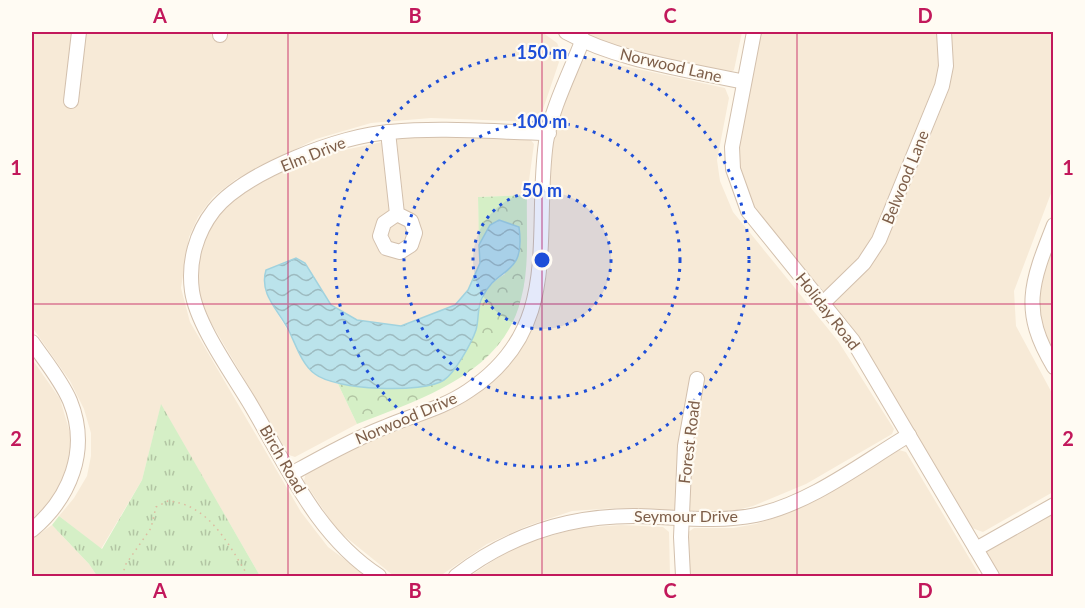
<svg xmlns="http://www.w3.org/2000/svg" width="1085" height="608" viewBox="0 0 1085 608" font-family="Lato,sans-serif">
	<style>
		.residential { fill: #f7ead7 }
		.forest { fill: url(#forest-crowns) }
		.park { fill: url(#park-tufts) }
		.water { fill: url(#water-waves); stroke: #a0d2de; stroke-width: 1.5 }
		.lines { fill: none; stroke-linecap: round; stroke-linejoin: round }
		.minor-casing { stroke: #d3c0ad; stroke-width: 16 }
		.path { stroke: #ddbaa0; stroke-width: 1.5; stroke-dasharray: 1.5 4.5; stroke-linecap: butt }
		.minor { stroke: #fff; stroke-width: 14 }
		.grid { fill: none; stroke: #c2185b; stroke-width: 1.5; stroke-opacity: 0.55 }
		.ring { fill: none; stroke: #1d4ed8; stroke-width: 3; stroke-dasharray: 3 6 }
		.labels { text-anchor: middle; stroke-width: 4.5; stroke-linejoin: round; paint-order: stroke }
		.street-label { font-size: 16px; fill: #7d5e49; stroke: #fffbf3 }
		.centre { fill: #1d4ed8; stroke: #fffbf3; stroke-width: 3 }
		.ring-label { font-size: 18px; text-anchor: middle; font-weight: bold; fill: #1d4ed8; stroke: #fffbf3; stroke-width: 4.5; stroke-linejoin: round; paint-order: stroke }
		.neatline { fill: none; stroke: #c2185b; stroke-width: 2 }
		.grid-label { font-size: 20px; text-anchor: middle; font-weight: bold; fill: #c2185b }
	</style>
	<defs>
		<pattern id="forest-crowns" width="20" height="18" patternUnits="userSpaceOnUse" patternTransform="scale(1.5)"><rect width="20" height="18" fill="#d5efc6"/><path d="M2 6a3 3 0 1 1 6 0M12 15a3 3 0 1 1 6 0" fill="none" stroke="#b2c5a3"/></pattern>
		<pattern id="park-tufts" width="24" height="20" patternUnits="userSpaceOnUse" patternTransform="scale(1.5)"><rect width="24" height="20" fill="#d5efc6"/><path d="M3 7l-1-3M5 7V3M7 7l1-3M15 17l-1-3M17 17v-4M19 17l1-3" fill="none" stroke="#b2c5a3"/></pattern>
		<pattern id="water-waves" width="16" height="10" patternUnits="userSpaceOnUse" patternTransform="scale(1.5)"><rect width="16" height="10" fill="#bbe3eb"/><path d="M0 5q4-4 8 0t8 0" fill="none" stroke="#9dbbc0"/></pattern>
	</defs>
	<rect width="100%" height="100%" fill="#fef7ea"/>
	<!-- residential -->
	<g class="residential">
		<path d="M32 32H542L557 43 561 52 560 59 540 118 533 122 431 118 371 123 316 139 236 179 213 197 198 217 189 237 181 288 190 322 301 512 328 547 367 576H260L161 405 142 480 101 549 59 516 74 498 87 476 91 456V433L84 409 70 381 32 327Z"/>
		<path d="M576 32H742L734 70 729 73 635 52Z"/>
		<path d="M759 32H1053V188L1014 291 1016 326 1053 395V492L983 532 972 528 855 337 754 213 736 164V142Z"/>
		<path d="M587 58 725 88 729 98 717 160 720 181 733 212 838 341 894 429 892 434 806 484 753 506 737 510 693 511 616 508 572 511 527 526 487 544 440 576H394L337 530 304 481 306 472 353 445 468 396 533 317 544 290 549 262 548 195 554 134 579 63Z"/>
		<path d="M463 136 530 139 534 144 527 195 478 197 480 262 468 290 455 305 401 326 357 320 331 305 305 263 268 298 314 374 338 384 357 424 295 457 289 455 210 321 200 297 196 269 204 239 217 217 239 196 275 175 330 153 401 138Z"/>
		<path d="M1053 236V360L1044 345 1034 290Z"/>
		<path d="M32 359 60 399 73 443 69 469 50 503 32 519Z"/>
		<path d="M899 450 906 452 980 576H690L687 533 694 528H733L756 524 780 516 811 502Z"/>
		<path d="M1053 511V576H999L986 555 988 548Z"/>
		<path d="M52 525 89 564 97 576H32V539Z"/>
		<path d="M621 525 663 527 669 532 670 576H470L508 551 533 541 578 528Z"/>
	</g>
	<!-- forest -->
	<path class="forest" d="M527 195C526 229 530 266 521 299 503 374 420 399 357 424L338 384 372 388 403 387 476 330C480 304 480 289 505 274L490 225 479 245 478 197Z"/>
	<!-- park -->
	<path class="park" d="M161 404 260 576H97L89 564 52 525 59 516 102 549 142 480Z"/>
	<!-- water -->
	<path class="water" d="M499 220 519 227C526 278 497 265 482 298 477 308 479 320 476 330 472 342 455 373 444 380 423 394 335 390 315 374 301 364 295 342 287 327 277 309 259 293 266 270L296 258 305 263 331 305 357 320 401 326 455 305 468 290 480 263 479 245 490 225Z"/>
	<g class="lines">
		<!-- minor casing -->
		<g class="minor-casing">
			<g id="minor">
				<path d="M220 32V35"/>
				<path d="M566 32C619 61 685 69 744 82"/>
				<path d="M754 32 732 147 733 169 748 211 853 341 992 576"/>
				<path d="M71 101 79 32"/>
				<path d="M388 132 397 214 384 223 380 236 386 248 400 252 411 245 415 233 411 221 397 214"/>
				<path d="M1054 225C1031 283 1020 311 1054 367"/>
				<path d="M823 303 864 263 879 240 942 86 946 66 944 32"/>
				<path d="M32 342C45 361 61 380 70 401 90 450 70 498 32 530"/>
				<path d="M291 474C322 457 352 440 385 427 413 415 443 408 468 391 564 328 533 236 546 142 552 107 570 73 583 39"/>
				<path d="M976 549 1054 505"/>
				<path d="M379 576C318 537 288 468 252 407 234 376 197 326 192 291 188 262 196 233 214 210 245 172 341 135 390 132 442 127 496 132 549 133"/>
				<path d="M456 576C509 535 570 515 638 516 677 517 717 523 756 515 811 503 862 463 909 435"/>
				<path d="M683 576 681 537 685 446 697 379"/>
			</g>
		</g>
		<!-- path -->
		<path class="path" d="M122 576 126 564 151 528 156 507 168 501C209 504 229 545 248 576"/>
		<!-- minor -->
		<use href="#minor" class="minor"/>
	</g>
	<!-- grid -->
	<path class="grid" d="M288 32V576M542 32V576M797 32V576M32 304H1054"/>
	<!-- distance rings -->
	<circle cx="542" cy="260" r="69" fill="#1d4ed8" fill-opacity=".12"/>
	<g class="ring">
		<circle cx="542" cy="260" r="69"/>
		<circle cx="542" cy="260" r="138"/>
		<circle cx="542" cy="260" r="207"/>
	</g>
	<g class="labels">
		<!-- street labels -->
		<g class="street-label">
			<text transform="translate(671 65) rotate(13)" y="6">Norwood Lane</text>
			<text transform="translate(313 154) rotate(-22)" y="6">Elm Drive</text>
			<text transform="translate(905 177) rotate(-68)" y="6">Belwood Lane</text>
			<text transform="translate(828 311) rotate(52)" y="6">Holiday Road</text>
			<text transform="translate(406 418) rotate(-23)" y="6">Norwood Drive</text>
			<text transform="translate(689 442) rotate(-83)" y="6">Forest Road</text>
			<text transform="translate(283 459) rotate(60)" y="6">Birch Road</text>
			<text x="686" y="522">Seymour Drive</text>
		</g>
	</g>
	<circle cx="542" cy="260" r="9" class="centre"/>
	<g class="ring-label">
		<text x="542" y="59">150 m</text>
		<text x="542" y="128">100 m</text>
		<text x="542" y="197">50 m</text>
	</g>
	<!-- border -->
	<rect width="1085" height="608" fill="none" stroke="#fffbf3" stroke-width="66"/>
	<rect x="33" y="33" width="1019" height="542" class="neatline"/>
	<g class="grid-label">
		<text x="160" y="23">A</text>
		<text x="415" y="23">B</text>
		<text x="670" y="23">C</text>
		<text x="925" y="23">D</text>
		<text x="16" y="175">1</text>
		<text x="1068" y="175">1</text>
		<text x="16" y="446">2</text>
		<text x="1068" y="446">2</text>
		<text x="160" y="598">A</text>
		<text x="415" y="598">B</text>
		<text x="670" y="598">C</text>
		<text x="925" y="598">D</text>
	</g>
</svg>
